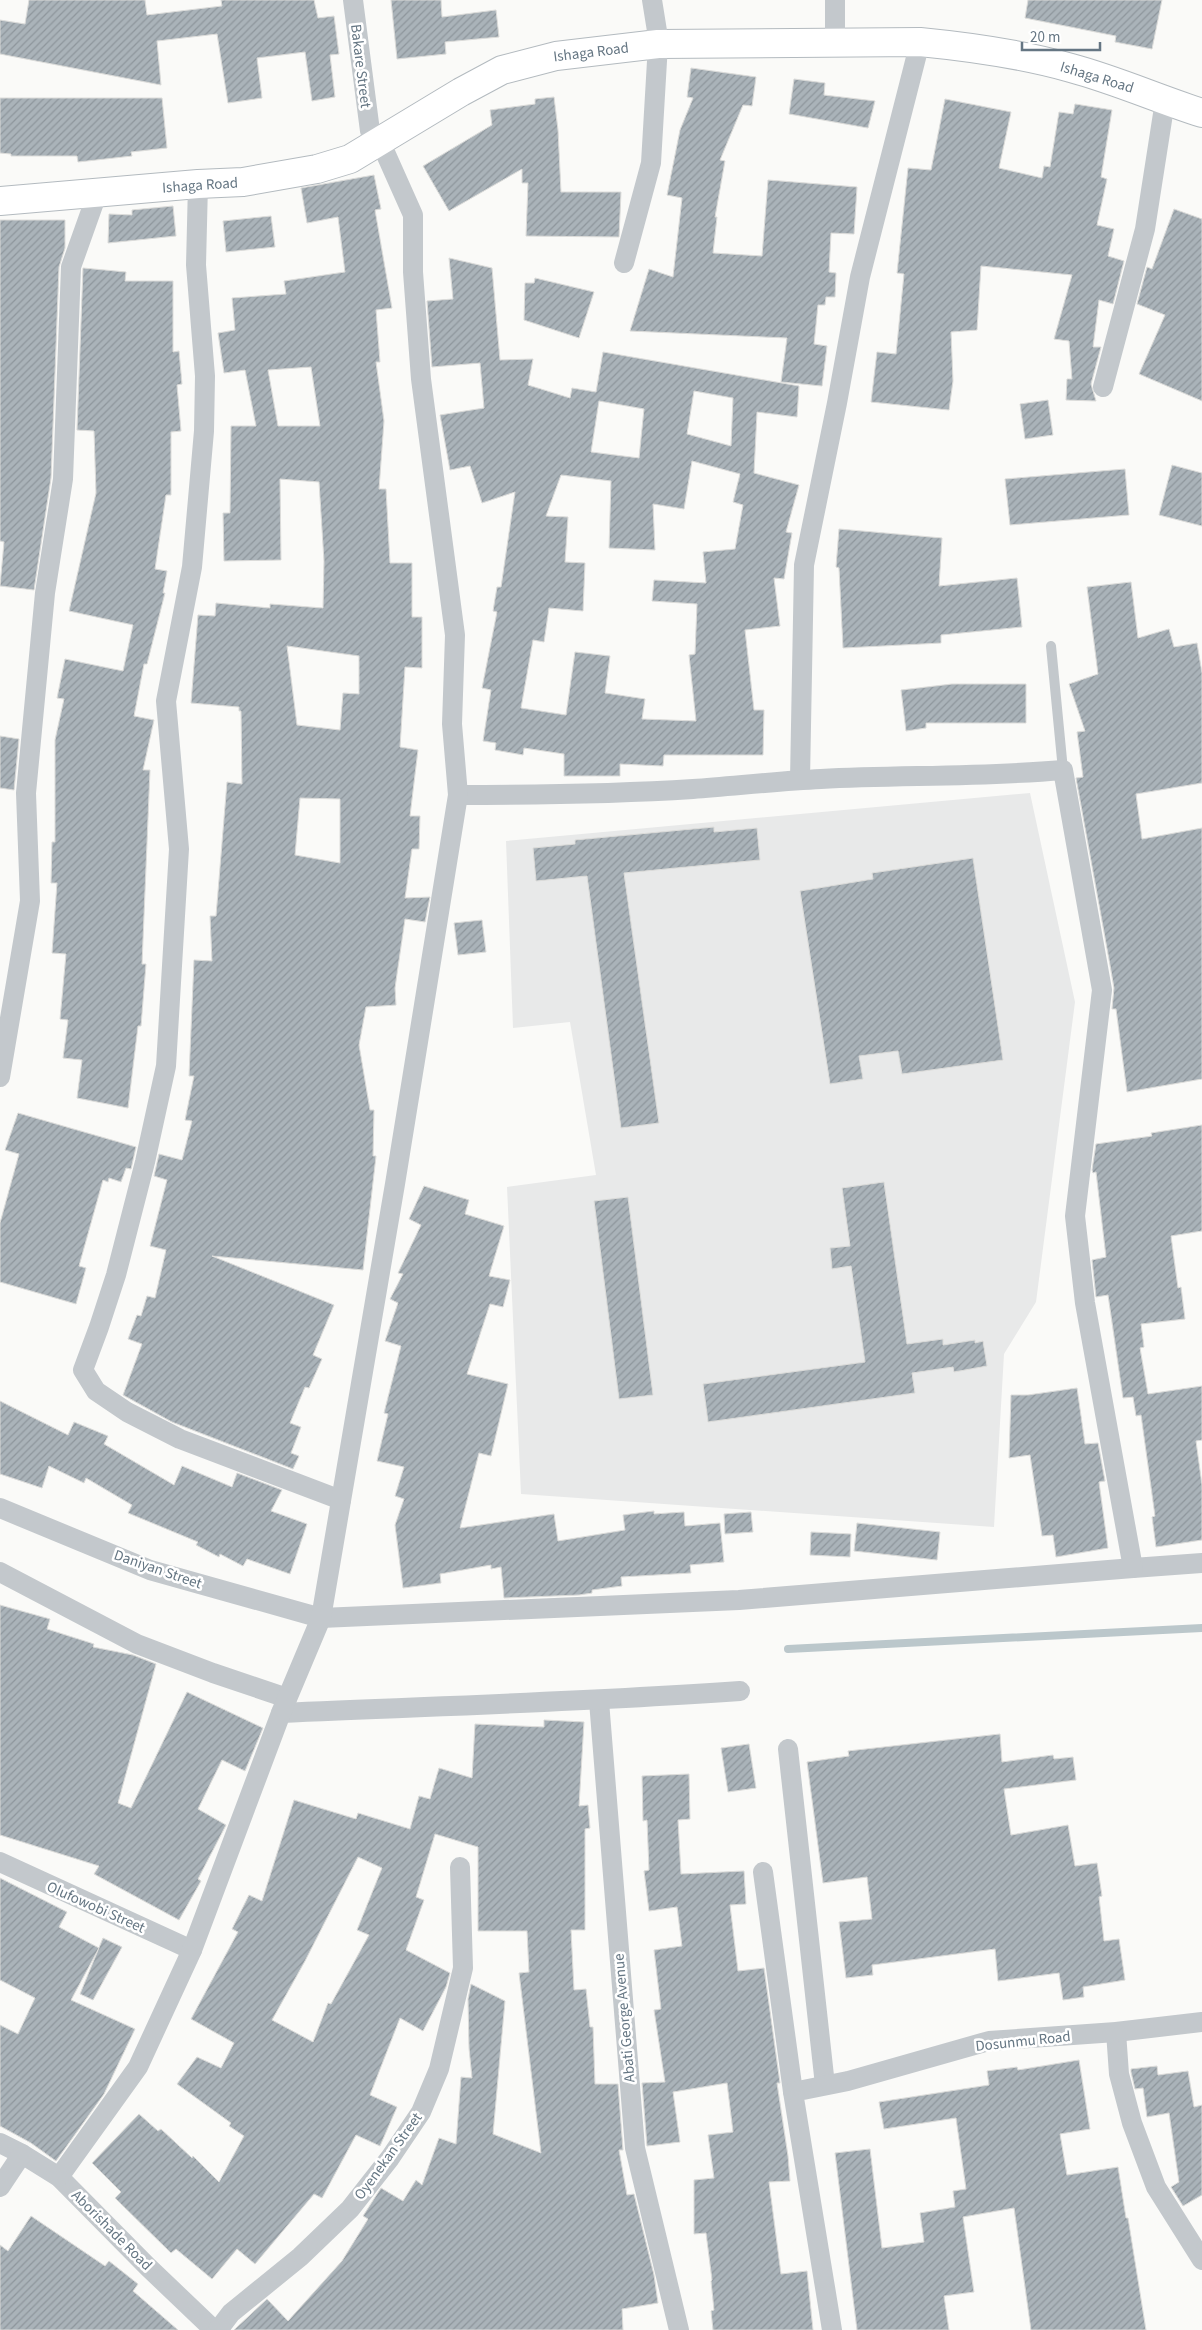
<svg xmlns="http://www.w3.org/2000/svg" width="1202" height="2330" viewBox="0 0 1202 2330" font-family="'Source Sans 3',sans-serif">
	<style>
		.built { fill: #e8e9e9 }
		.lines { fill: none; stroke-linecap: round; stroke-linejoin: round }
		.stream { stroke: #bbc7cb; stroke-width: 8 }
		.building { fill: url(#building-hatch); stroke: #dcdcda; fill-rule: evenodd }
		.secondary-casing { stroke: #b3babf; stroke-width: 30 }
		.lane { stroke: #c3c8cc; stroke-width: 10 }
		.street { stroke: #c3c8cc; stroke-width: 20 }
		.secondary { stroke: #fff; stroke-width: 28 }
		.labels { text-anchor: middle; stroke-width: 5; stroke-linejoin: round; paint-order: stroke }
		.street-label { font-size: 15px; fill: #657683; stroke: #fff }
	</style>
	<defs>
		<pattern id="building-hatch" width="6" height="6" patternUnits="userSpaceOnUse" patternTransform="scale(1.25)"><rect width="6" height="6" fill="#aab3b9"/><path d="M-1 1l2-2M0 6l6-6M5 7l2-2" fill="none" stroke="#8e969c"/></pattern>
	</defs>
	<rect width="100%" height="100%" fill="#fafaf8"/>
	<!-- built -->
	<path class="built" d="M1030 793 1075 1002 1036 1302 1004 1354 994 1527 521 1494 507 1187 596 1175 570 1022 513 1028 506 841Z"/>
	<g class="lines">
		<!-- stream -->
		<path class="stream" d="M788 1649 1202 1628"/>
	</g>
	<!-- building -->
	<g class="building">
		<path d="M29 0H145L147 15 222 6 221 0H314L318 18 334 16 339 54 330 55 335 97 312 101 305 52 257 58 262 98 228 103 217 34 157 41 161 85 0 54V20L25 24Z"/>
		<path d="M391 0H441L442 17 496 10 499 37 445 42 446 54 397 59Z"/>
		<path d="M1028 0H1162L1152 49 1115 42 1116 36 1025 18Z"/>
		<path d="M691 68 756 77 752 106 743 105 720 160 725 161 715 217H717L713 253 762 256 768 180 857 187 854 234 831 233 829 272 836 273 835 297H826L825 305H818L814 344 827 346 822 386 781 382 787 338 630 331 649 269 673 277 682 198 667 195 680 130 693 98 687 97Z"/>
		<path d="M794 79 825 83 824 95 875 101 868 128 789 114Z"/>
		<path d="M554 97 558 130 561 192H621L619 237 526 236 528 183H522V169L449 211 423 166 492 125 490 110 535 104V99Z"/>
		<path d="M0 98H162L167 148 131 152 132 156 78 162 77 156H11V154L0 153Z"/>
		<path d="M945 99 1011 112 999 168 1042 178 1044 166 1050 167 1059 112 1073 114 1075 104 1112 110 1101 177 1107 179 1097 225 1114 229 1108 256 1124 261 1113 304 1099 300 1093 347H1101L1091 384 1096 401 1066 400 1067 379H1072L1069 341 1054 339 1072 275 981 266 977 330 951 332 953 381 949 410 871 402 877 352 896 354 904 274 897 273 908 168 931 170Z"/>
		<path d="M374 175 381 209 375 210 392 308 376 310 380 362H376L384 421 379 489H386L390 563H412V617H422V668L405 667 400 747 418 750 410 816H420L419 849H412L405 898 430 897 425 922 405 919 395 988 396 1005 366 1007 359 1045 370 1110H374L373 1156H376L363 1270 212 1256 334 1305 313 1355 322 1359 309 1388 305 1387 290 1423 301 1427 291 1453 299 1456 293 1469 172 1422 123 1395 142 1344 128 1339 137 1315 141 1316 147 1296 155 1298 166 1250 150 1246 167 1180 154 1176 159 1154 182 1160 192 1121 185 1120 194 1076H189L194 960 212 961 210 916H216L227 782 242 784 241 711H239V707L191 703 198 615 215 616 216 603 270 608V604L323 608 324 561 319 482 280 479 281 560 224 561 223 513H230L231 426H256L245 370 224 373 218 333 235 330 232 298 286 294 284 281 345 272 338 217 307 223 301 188ZM311 367 320 426H278L268 370ZM287 646 359 656V694L343 693 340 730 297 725ZM300 798 340 799V863L295 855Z"/>
		<path d="M173 206 176 236 108 243 109 214 132 215V210Z"/>
		<path d="M1174 209 1202 219V401L1139 374 1165 315 1137 304 1147 267 1152 269Z"/>
		<path d="M271 216 275 247 226 252 223 221Z"/>
		<path d="M0 220H65V248L59 267 51 478 34 590 0 586 4 542 0 541Z"/>
		<path d="M449 258 492 268 500 360 533 359 528 385 570 398 572 388 596 392 603 352 799 386 797 417 757 412 754 473 799 485 786 532 792 533 784 579 774 578 780 626 745 630 754 710H764L763 755H664L663 766 620 764V776H564V754L524 748 523 755 495 750 496 743 483 741 491 690 482 688 497 612 493 611 497 587H501L515 492 482 503 470 466 450 470 440 415 484 408 480 363 432 367 427 301 453 299ZM694 391 733 398 731 446 687 434ZM599 401 644 409 639 458 591 452ZM692 461 740 474 733 502 743 505 735 549 703 552 706 583 654 580 652 601 697 604 695 654 689 655 696 721 642 719 645 699 605 693 610 656 575 652 566 715 521 708 533 640 544 642 549 608 583 611 585 563 565 562 568 517 546 516 561 475 611 481 609 548 655 550 653 504 684 509Z"/>
		<path d="M83 268 126 272 125 281H173V352L179 351 182 384 177 385 181 431 171 432V495H166L155 569 167 571 163 593H165L147 664H144L134 716 154 720 143 770H150L142 964H146L141 1026H138L128 1108 77 1098 82 1060 63 1058 68 1020 60 1019 66 954 52 953 57 883H51L52 842H55V740L64 699 57 698 65 659 123 671 133 625 69 611 96 493 94 431 77 430Z"/>
		<path d="M535 278 594 292 579 338 524 320 525 283H534Z"/>
		<path d="M1048 400 1053 435 1025 439 1020 404Z"/>
		<path d="M1172 465 1202 473V526L1159 515Z"/>
		<path d="M1125 469 1129 515 1010 525 1005 479Z"/>
		<path d="M839 529 942 538 939 586 1017 578 1022 627 941 635V643L843 648 839 568 836 567Z"/>
		<path d="M1131 582 1138 638 1169 629 1174 647 1197 643 1202 673V783L1136 794 1142 839 1202 828V1079L1127 1092 1116 1009H1112L1114 988 1110 965 1076 778 1083 777 1077 732 1085 731 1069 684 1098 674 1087 587Z"/>
		<path d="M952 684H1026V723H926V728L906 731 901 690Z"/>
		<path d="M0 736 19 739 14 790 0 788Z"/>
		<path d="M714 827V832L757 828 760 860 624 873 659 1123 621 1128 587 876 536 881 533 848 575 844V840Z"/>
		<path d="M973 858 1003 1060 902 1074 898 1051 859 1056 863 1079 830 1084 800 891 873 879 872 873Z"/>
		<path d="M482 920 486 952 458 955 454 923Z"/>
		<path d="M18 1113 136 1147 131 1169 126 1168 121 1182 109 1178 108 1182 103 1180 79 1266 86 1268 76 1304 0 1282V1223L19 1154 5 1150Z"/>
		<path d="M1202 1125V1231L1171 1236 1178 1288 1181 1287 1185 1319 1141 1324 1144 1347 1140 1348 1148 1394 1202 1386V1440L1196 1441 1202 1485V1540L1156 1547 1152 1517 1155 1516 1141 1415 1136 1416 1133 1397 1123 1398 1108 1295 1096 1297 1092 1260 1106 1257 1096 1172 1093 1173 1092 1170 1096 1144 1152 1136 1151 1133Z"/>
		<path d="M884 1182 907 1344 943 1339V1345L975 1340V1343L983 1341 987 1366 954 1372 953 1367 912 1373 915 1393 708 1422 703 1384 865 1362 851 1266 832 1269 830 1248 850 1246 842 1188Z"/>
		<path d="M424 1186 469 1200 465 1214 504 1226 489 1276 510 1280 503 1307 490 1304 467 1374 508 1384 491 1456 479 1453 460 1528 554 1514 558 1541 625 1530 623 1515 654 1511V1514L684 1512 685 1526 720 1523 724 1562 690 1565 691 1573 621 1577 622 1586 592 1590V1593L579 1595 504 1598 501 1567 491 1569V1565L440 1574 441 1583 403 1588 395 1525 404 1499 395 1496 404 1467 377 1461 388 1414 384 1413 401 1346 385 1341 398 1303 390 1299 403 1274 398 1273 421 1225 409 1219Z"/>
		<path d="M628 1197 653 1395 619 1399 594 1201Z"/>
		<path d="M1077 1388 1085 1444 1098 1443 1105 1481 1099 1482 1108 1548 1056 1557 1053 1535 1042 1536 1030 1455 1009 1458 1011 1395H1028Z"/>
		<path d="M0 1401 68 1435 74 1422 108 1436 104 1444 174 1485 182 1466 232 1487 237 1473 282 1490 271 1511 307 1524 290 1574 247 1559 243 1566 220 1554 219 1557 196 1545 198 1542 128 1513 132 1505 86 1478 84 1483 49 1466 42 1488 0 1474Z"/>
		<path d="M751 1512 753 1532 725 1534 724 1514Z"/>
		<path d="M857 1523 940 1532 937 1560 854 1551Z"/>
		<path d="M811 1532 851 1534 850 1557 810 1555Z"/>
		<path d="M0 1605 50 1619 47 1629 94 1644 93 1647 133 1655 156 1664 118 1803 131 1808 187 1692 263 1728 245 1771 222 1760 198 1809 226 1825 198 1879 201 1881 179 1920 94 1874 99 1866 0 1835Z"/>
		<path d="M544 1720 584 1722 579 1806 588 1805 590 1828 585 1829V1930H571L574 1990 586 1989 590 2027H593L595 2084H618L623 2150H619L627 2195 634 2194 654 2275 658 2303 622 2309 623 2330H234L267 2299 288 2321 342 2261 368 2219 363 2216 381 2188 403 2201 416 2180 422 2185 439 2138 456 2144 461 2077 472 2078 469 2048 468 1999 471 1984 505 2001 493 2134 541 2153 519 1973 529 1972 527 1931H478V1847L435 1834 416 1897 424 1900 406 1950 450 1973 446 1987 423 2031 400 2018 370 2095 397 2107 380 2146 356 2135 322 2198 314 2194 255 2264 237 2249 212 2279 176 2249 171 2253 115 2198 121 2192 92 2163 139 2114 158 2131 161 2129 192 2158 193 2156 219 2182 244 2136 229 2126 231 2123 177 2084 197 2057 221 2068 234 2043 191 2019 238 1932 232 1929 249 1895 262 1901 294 1800 356 1819 358 1813 410 1829 419 1796 430 1799 439 1768 472 1778 475 1724 544 1727ZM358 1857 382 1868 357 1930 369 1935 331 2004 328 2003 313 2042 272 2020 305 1961Z"/>
		<path d="M1000 1734 1002 1762 1053 1755 1054 1759 1073 1757 1076 1780 1004 1789 1011 1835 1068 1825 1075 1866 1097 1863 1102 1896 1099 1897 1104 1941 1119 1939 1125 1980 1083 1987 1084 1997 1063 2000 1059 1973 998 1981 995 1949 872 1965 873 1975 846 1978 839 1922 872 1919 867 1877 823 1883 807 1762 849 1756 848 1751Z"/>
		<path d="M749 1744 756 1788 728 1792 721 1748Z"/>
		<path d="M689 1774 690 1819 678 1820 681 1874 744 1871 746 1904 730 1905 738 1971 764 1968 780 2083H777L788 2156 790 2181 769 2182 781 2274 807 2271 813 2330H713L711 2311 714 2310 711 2281 712 2280 706 2233 694 2234V2180L714 2178 708 2135 733 2132 727 2083 673 2092 680 2142 647 2146 642 2083 665 2082 654 2010 661 2009 654 1950 682 1946 677 1907 649 1911 644 1871 649 1870 647 1820 643 1821 642 1776Z"/>
		<path d="M0 1878 67 1912 59 1927 99 1948 71 2000 135 2029 104 2094 56 2161 31 2143 0 2126V2025L18 2034 35 1998 0 1980Z"/>
		<path d="M103 1938 122 1947 93 2000 80 1994Z"/>
		<path d="M1079 2060 1090 2129 1060 2134 1067 2175 1118 2167 1126 2218H1128L1146 2330H1031L1014 2208 963 2217 974 2292 944 2296 949 2330H857L835 2153 870 2149 882 2248 924 2242 920 2213 955 2207 953 2191 966 2189 956 2118 884 2129 879 2102 989 2085 987 2071 1017 2067 1018 2070Z"/>
		<path d="M1157 2066 1158 2075 1188 2071 1194 2107 1202 2105V2195L1183 2206 1171 2187 1179 2182 1169 2113 1147 2117 1143 2088 1135 2089 1131 2072V2069Z"/>
		<path d="M31 2216 105 2266 109 2261 138 2284 133 2291 178 2330H0V2245L8 2251Z"/>
	</g>
	<g class="lines">
		<!-- secondary casing -->
		<g class="secondary-casing">
			<path id="secondary" d="M0 201 198 184 243 182 317 169 350 159 461 92 502 70 556 56 658 44 920 42C971 47 1022 54 1071 68 1116 80 1158 99 1202 113"/>
		</g>
		<!-- lane -->
		<path class="lane" d="M1051 646 1063 770"/>
		<!-- street -->
		<g class="street">
			<path d="M652 0 657 31"/>
			<path d="M835 0V31"/>
			<path d="M198 184 196 265 205 376 204 431 192 567 166 701 179 849 166 1066 145 1162 116 1275 99 1327 83 1370 96 1391 127 1412 180 1439 341 1500"/>
			<path d="M624 263 651 163 658 44"/>
			<path d="M1103 387 1145 229 1165 101"/>
			<path d="M800 780 804 565 837 403 860 277 920 42"/>
			<path d="M458 795C536 795 614 794 693 789 735 786 778 781 821 779 902 775 983 777 1063 770L1102 990 1075 1216 1085 1303 1133 1568 1202 1563"/>
			<path d="M0 1077 30 901 26 793 45 593 63 479 71 267 97 194"/>
			<path d="M0 1508 150 1570 321 1618 739 1600 1133 1568"/>
			<path d="M0 1572 137 1644 213 1673 287 1698"/>
			<path d="M599 1701 635 2148 679 2330"/>
			<path d="M281 1713C434 1706 587 1702 740 1691"/>
			<path d="M788 1749 825 2085"/>
			<path d="M0 1862 192 1950"/>
			<path d="M763 1872 793 2092"/>
			<path d="M1116 2032 1119 2074 1132 2123 1156 2187 1202 2260"/>
			<path d="M0 2143 22 2154 59 2177 148 2267 214 2330"/>
			<path d="M59 2177 138 2067 192 1950 281 1713 321 1618 395 1184 458 795 452 724 455 635 421 379 413 272V215L380 141 370 131 353 0"/>
			<path d="M0 2187 22 2154"/>
			<path d="M218 2330 231 2313 300 2257 350 2209 390 2158 421 2112 439 2069 463 1968 460 1867"/>
			<path d="M832 2330 793 2092 848 2081 989 2041 1116 2032 1202 2022"/>
		</g>
		<!-- secondary -->
		<use href="#secondary" class="secondary"/>
	</g>
	<g class="labels">
		<!-- street labels -->
		<g class="street-label">
			<text transform="translate(591 52) rotate(-7)" y="5">Ishaga Road</text>
			<text transform="translate(361 66) rotate(83)" y="5">Bakare Street</text>
			<text transform="translate(1097 77) rotate(17)" y="5">Ishaga Road</text>
			<text transform="translate(200 185) rotate(-4)" y="5">Ishaga Road</text>
			<text transform="translate(158 1569) rotate(19)" y="5">Daniyan Street</text>
			<text transform="translate(96 1907) rotate(24)" y="5">Olufowobi Street</text>
			<text transform="translate(624 2018) rotate(-95)" y="5">Abati George Avenue</text>
			<text transform="translate(1023 2041) rotate(-6)" y="5">Dosunmu Road</text>
			<text transform="translate(388 2156) rotate(-54)" y="5">Oyenekan Street</text>
			<text transform="translate(112 2230) rotate(45)" y="5">Aborishade Road</text>
		</g>
	</g>
	<!-- scale -->
	<path d="M1022 42v8h78v-8" fill="none" stroke="#657683" stroke-width="2.5"/>
	<text x="1030" y="42" font-size="15" fill="#657683" stroke="#ffffff" stroke-width="4" paint-order="stroke">20 m</text>
</svg>
